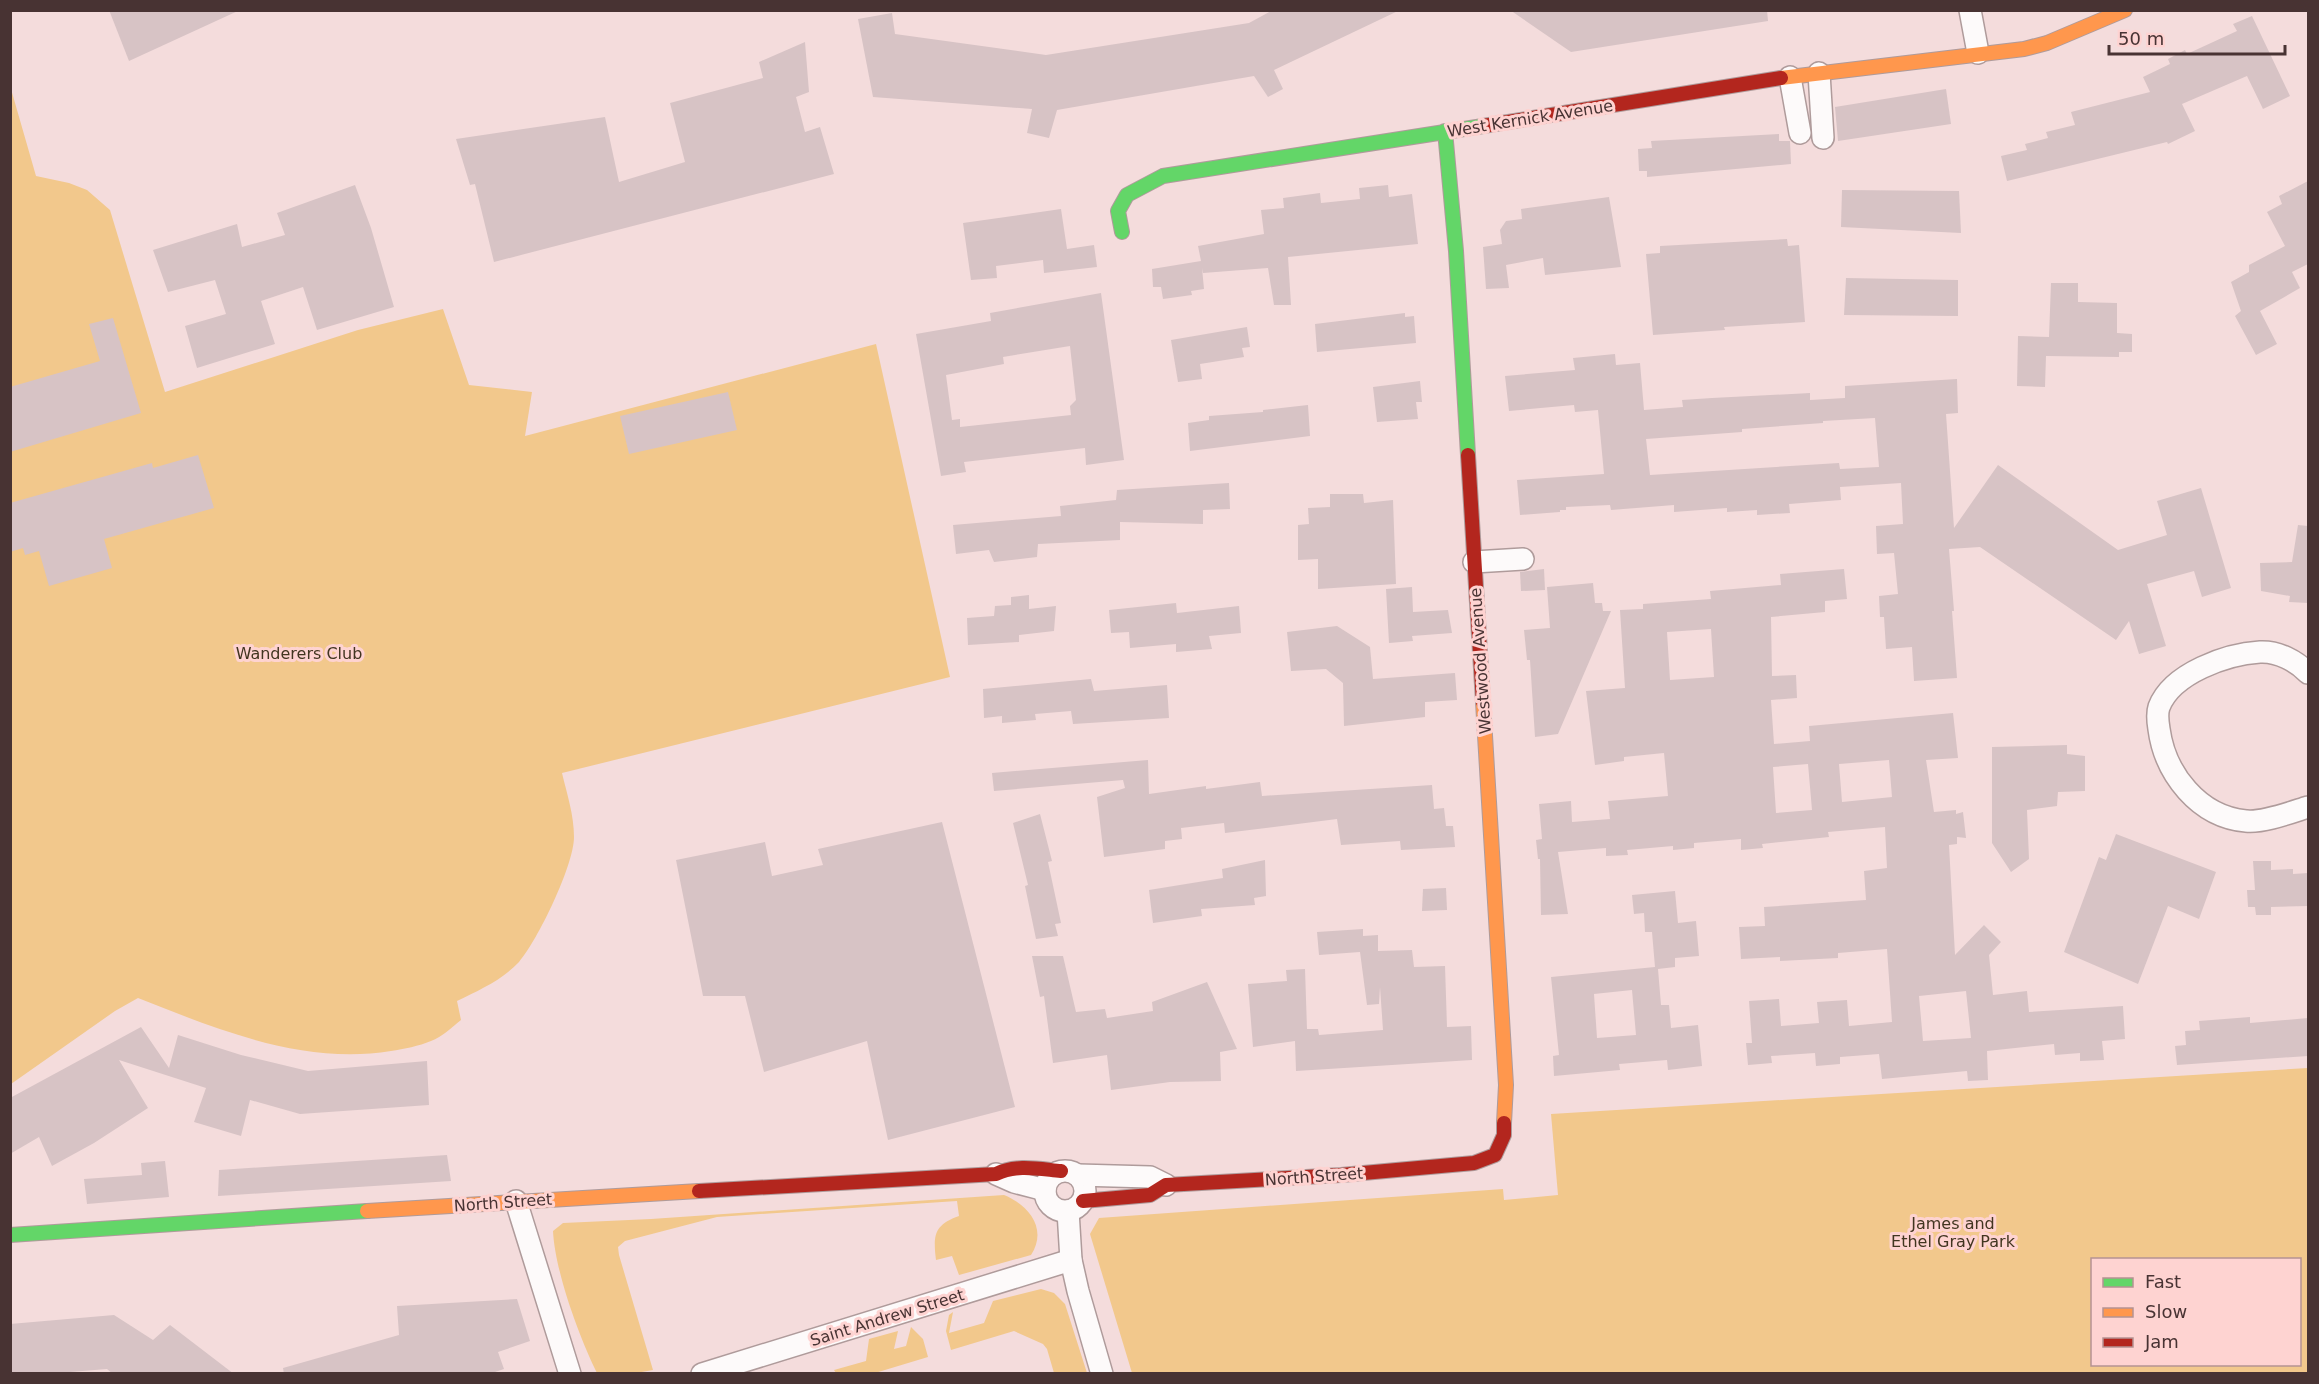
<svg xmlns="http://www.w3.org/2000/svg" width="2319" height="1384" viewBox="0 0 2319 1384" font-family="'DejaVu Sans',sans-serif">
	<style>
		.green { fill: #f2c88c; fill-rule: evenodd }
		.building { fill: #d7c3c5; fill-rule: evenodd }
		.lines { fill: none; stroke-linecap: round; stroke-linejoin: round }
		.street-casing { stroke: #af9b9b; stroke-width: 24 }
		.fast-casing { stroke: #af9b9b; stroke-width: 16 }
		.slow-casing { stroke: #af9b9b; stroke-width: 16 }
		.jam-casing { stroke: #af9b9b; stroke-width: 16 }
		.street { stroke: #fdfafa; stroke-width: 21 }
		.fast { stroke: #63d668; stroke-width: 14 }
		.slow { stroke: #ff974d; stroke-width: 14 }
		.jam { stroke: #b3261e; stroke-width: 14 }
		.labels { text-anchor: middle; stroke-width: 6; stroke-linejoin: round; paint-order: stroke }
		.street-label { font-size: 16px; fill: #483333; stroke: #fed3d1 }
		.park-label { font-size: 16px; fill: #423520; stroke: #fed3d1 }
	</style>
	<rect width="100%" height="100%" fill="#f4dcdc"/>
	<!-- green -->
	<g class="green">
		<path d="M11 89 36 176 69 183 87 190 110 210 165 392 358 330 443 309 469 385 532 392 525 436 876 344 950 677 562 773C567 794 574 815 574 837 574 865 538 940 519 962 501 981 479 990 457 1001L461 1020C452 1027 442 1037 431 1041 419 1046 404 1049 391 1051 303 1065 219 1030 138 998L115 1011 11 1084Z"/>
		<path d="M2308 1068V1373H1132L1090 1234 1099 1218 1503 1189 1504 1200 1558 1195 1551 1114ZM2092 1260H2300V1364H2092Z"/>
		<path d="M1004 1195C1029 1205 1048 1229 1031 1255L959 1275 952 1256 936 1260C933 1235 934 1225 959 1216L957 1201 717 1217 625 1241 618 1247 619 1255 653 1370 636 1373H597C579 1337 555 1271 553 1231L563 1223 651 1219Z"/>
		<path d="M1041 1289 1054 1293 1065 1304 1087 1373H1054L1047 1349 1043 1344 1014 1331 951 1350 946 1331 949 1315 953 1312 949 1333 984 1323 993 1301Z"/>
		<path d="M911 1327 923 1339 928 1357 875 1373H836L834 1370 866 1361 869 1339 898 1331 894 1349 906 1346Z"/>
	</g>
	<!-- building -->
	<g class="building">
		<path d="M109 10H240L129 61Z"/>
		<path d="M1273 10H1400L1274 70 1283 89 1268 97 1254 76 1057 110 1049 138 1027 133 1032 109 873 97 858 19 892 13 895 34 1046 55 1249 23Z"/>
		<path d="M1510 10H1767L1768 21 1571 52Z"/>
		<path d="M2252 16 2290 96 2263 109 2247 76 2182 104 2195 131 2168 144 2167 142 2007 181 2001 156 2027 150 2025 144 2048 138 2046 132 2075 125 2071 112 2150 92 2143 77 2170 64 2168 59 2185 50 2187 54 2237 31 2233 24Z"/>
		<path d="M805 42 809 92 796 97 805 132 820 127 834 174 494 262 475 184 470 185 456 139 605 117 619 182 685 162 670 103 763 78 759 62Z"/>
		<path d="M1946 89 1951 124 1838 141 1835 107Z"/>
		<path d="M1779 134V141H1790L1791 164 1647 177V171H1639L1638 149 1652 148 1651 141Z"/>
		<path d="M2308 181V264L2292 272 2300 288 2260 311 2277 344 2256 355 2235 316 2241 311 2231 282 2249 272V265L2285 246 2267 212 2282 204 2279 196Z"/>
		<path d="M355 185 371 228 394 307 317 330 303 287 261 301 275 344 197 368 185 326 226 314 215 280 168 292 153 250 237 224 242 247 285 235 277 213Z"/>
		<path d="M1388 185 1389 197 1412 194 1418 244 1288 257 1291 305H1274L1268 268 1203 273 1202 268 1204 289 1191 291 1192 295 1163 299 1161 287H1153L1152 269 1201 261 1198 246 1264 234 1261 210 1284 208 1283 198 1320 193 1321 203 1360 199 1359 188Z"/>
		<path d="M1842 190 1959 191 1961 233 1841 227Z"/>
		<path d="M1609 197 1621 267 1545 275 1543 258 1506 265 1509 288 1486 289 1483 247 1502 244 1500 230 1506 221 1522 219 1521 209Z"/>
		<path d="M1061 209 1067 249 1094 245 1097 267 1044 273 1043 260 996 266 997 278 971 280 963 223Z"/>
		<path d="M1787 239 1788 246 1799 245 1805 322 1724 327 1725 330 1653 335 1646 254 1660 253V246Z"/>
		<path d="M1846 278 1958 280V316L1844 315Z"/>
		<path d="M2051 283H2078V302L2117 303V333L2132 334V352H2119V357L2046 356 2045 387 2017 386 2018 336 2049 337Z"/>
		<path d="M1101 293 1124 460 1086 465 1085 448 964 462 966 472 941 476 916 334 991 321 990 313ZM1070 346 1076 400 1070 406 1071 415 960 427V419L952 420 946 375 1004 364 1003 357Z"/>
		<path d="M1405 313V317L1414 316 1416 343 1317 352 1315 324Z"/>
		<path d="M113 318 141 413 10 452V387L100 361 89 324Z"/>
		<path d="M1247 327 1250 347 1242 348 1244 357 1200 364 1202 379 1178 382 1171 340Z"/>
		<path d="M1615 354 1616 365 1640 363 1644 410 1683 407 1682 400 1712 398 1810 393V400L1845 398V386L1957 379 1958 413 1946 414 1954 528 1998 465 2118 550 2167 535 2157 501 2201 488 2231 588 2202 597 2194 571 2147 584 2166 646 2139 654 2129 621 2116 640 1980 547 1949 549 1954 611H1952L1957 678 1914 681 1912 647 1886 649 1884 617H1880L1879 596 1898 594 1894 553 1877 554 1876 526 1903 524 1901 483 1840 487 1841 500 1789 504 1790 513 1757 515V510L1727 512V508L1674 512V505L1611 510 1610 505 1566 507V510H1560V512L1520 515 1517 480 1604 474 1598 410 1575 412 1574 405 1509 411 1505 376 1575 370 1573 358ZM1875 418 1879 467 1840 469 1839 463 1650 475 1646 439 1742 432V429L1823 423V421Z"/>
		<path d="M1420 381 1422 402H1416L1418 419 1377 422 1373 387Z"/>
		<path d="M728 392 737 430 629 454 620 416Z"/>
		<path d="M1308 405 1310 436 1190 451 1188 423 1209 420V416L1263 412V410Z"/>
		<path d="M198 455 214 508 104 539 112 568 49 586 39 551 25 555 23 548 10 552V503L152 463 153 468Z"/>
		<path d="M1229 483 1230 509 1203 510V524L1120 522V540L1038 544 1037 557 994 562 989 550 956 554 953 525 1061 516 1060 506 1116 500 1117 490Z"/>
		<path d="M1330 494H1363L1364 503 1393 500 1396 584 1318 589V559L1298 560V525L1309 524 1308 508 1330 507Z"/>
		<path d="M2298 525 2308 526V603L2289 602 2290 596 2261 591 2260 563 2292 562Z"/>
		<path d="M1544 569 1545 590 1521 591 1520 572Z"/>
		<path d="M1844 569 1847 599 1825 601V612L1771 617 1772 676 1796 675 1797 698 1771 700 1774 744 1810 741 1809 726 1953 713 1958 758 1926 760 1934 812 1956 810V814L1963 812 1966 838 1957 837V844L1949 845 1955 955 1984 925 2001 942 1989 955 1993 995 2027 991 2029 1012 2123 1006 2125 1039 2102 1041 2104 1060 2080 1061V1053L2055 1055 2054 1044 1987 1051 1988 1080 1968 1081 1967 1071 1882 1079 1879 1054 1840 1057V1064L1816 1066 1815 1053 1771 1056 1772 1063 1748 1065 1746 1043H1752L1749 1001 1779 999 1781 1026 1819 1023 1817 1002 1847 1000 1849 1026 1892 1022 1887 949 1838 953V958L1780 961V957L1741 959 1739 927 1765 926 1764 907 1866 900 1864 871 1887 868 1885 827 1828 832 1829 837 1762 844 1763 848 1741 850V839L1694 843V848L1673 850V846L1627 850 1628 855 1606 856V848L1558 852 1568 914 1541 915 1540 859H1538L1536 840 1542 839 1539 804 1571 801 1572 822 1610 819 1608 801 1668 796 1664 753 1624 757V761L1595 765 1586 691 1625 688 1620 610 1643 609V604L1711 599 1710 591 1781 585 1780 574ZM1711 629 1714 677 1670 680 1667 632ZM1889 760 1892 797 1842 802 1839 764ZM1808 764 1812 810 1776 813 1773 767ZM1966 991 1971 1038 1923 1041 1919 996Z"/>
		<path d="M1593 583 1595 603H1602L1603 611H1611L1558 734 1535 737 1530 660H1527L1524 630 1550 628 1547 587Z"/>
		<path d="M1412 587 1413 612 1448 610 1452 633 1412 636 1413 641 1389 643 1386 589Z"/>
		<path d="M1029 595V609L1056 606 1054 631 1019 635V642L968 645 967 618 994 616 995 606 1011 605V597Z"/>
		<path d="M1176 603 1177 613 1239 606 1241 633 1209 636 1212 649 1176 652V644L1130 648 1129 632 1111 633 1109 610Z"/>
		<path d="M1337 626 1370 647 1373 679 1455 673 1457 700 1425 702V717L1344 726 1343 683 1326 669 1291 671 1287 632Z"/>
		<path d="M1091 679 1094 691 1167 685 1169 718 1073 724 1071 711 1035 714 1036 720 1002 723V716L984 718 983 689Z"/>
		<path d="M2067 745V754L2085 756V791L2058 792 2057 806 2027 810 2029 859 2011 872 1992 843V747Z"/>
		<path d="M1148 760 1149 794 1206 786V789L1260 782 1262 796 1432 785 1434 809 1444 808 1446 826H1453L1455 847 1401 850 1400 841 1341 845 1337 819 1225 833 1224 823 1181 828 1182 839 1165 841V849L1104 857 1097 797 1125 788 1123 780 994 791 992 773Z"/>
		<path d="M1040 814 1052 861 1048 862 1061 923 1055 924 1058 936 1036 939 1025 886 1028 885 1013 823Z"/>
		<path d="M942 822 1015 1107 888 1140 867 1041 764 1072 745 996H703L676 860 765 842 772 876 823 865 818 849Z"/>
		<path d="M2116 834 2216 872 2199 919 2168 906 2138 984 2064 952 2099 857 2106 860Z"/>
		<path d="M1265 860 1266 896 1254 898 1255 905 1201 909 1202 916 1153 923 1149 890 1223 878 1222 869Z"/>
		<path d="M2253 861H2271V870L2293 869V874L2308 873V906L2271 907V915H2256L2255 907H2248L2247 890H2255Z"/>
		<path d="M1446 888 1447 910 1422 911 1423 889Z"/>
		<path d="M1675 891 1678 923 1696 921 1699 956 1675 958V967L1658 969 1661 1005H1669L1671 1028 1698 1025 1702 1066 1668 1070 1667 1060 1619 1064 1620 1070 1554 1076 1553 1056 1559 1055 1551 977 1655 967 1652 932H1645L1644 913 1634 914 1632 895ZM1632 990 1636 1035 1597 1038 1594 994Z"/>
		<path d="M1363 929V936L1378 935V951L1412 950 1414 967 1445 966 1447 1027 1471 1026 1472 1060 1296 1071 1295 1041 1253 1047 1248 984 1287 981 1286 970 1305 969 1307 1029H1318L1319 1035 1383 1030 1380 987 1379 1004 1367 1005 1360 952 1319 955 1317 932Z"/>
		<path d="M1032 956H1063L1076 1012 1105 1009 1107 1018 1153 1011 1152 1002 1207 982 1237 1049 1220 1052 1221 1081 1170 1082 1111 1090 1107 1055 1053 1063 1044 996 1040 997Z"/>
		<path d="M2250 1017V1023L2308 1018V1056L2177 1065 2175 1046 2186 1045 2185 1031 2200 1030 2199 1021Z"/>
		<path d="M141 1027 169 1068 178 1035 241 1055 308 1071 427 1061 429 1105 300 1114 250 1100 241 1136 194 1122 206 1088 119 1060 148 1108 94 1143 52 1166 39 1137 10 1154V1098Z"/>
		<path d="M447 1155 451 1181 218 1196 219 1170Z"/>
		<path d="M165 1161 169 1197 87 1204 84 1179 142 1175 141 1163Z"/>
		<path d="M517 1299 530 1341 498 1352 504 1369 489 1374H284L283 1368 399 1335 397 1306Z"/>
		<path d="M114 1315 153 1340 170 1325 234 1374H113L107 1369 46 1374H10V1324Z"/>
	</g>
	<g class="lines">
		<!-- street casing -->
		<g class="street-casing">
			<g id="street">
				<path d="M1970 10 1978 53"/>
				<path d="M1819 73 1823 138"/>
				<path d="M1790 77 1800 133"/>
				<path d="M1474 562 1523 559"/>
				<path d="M2308 673C2296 661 2278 651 2260 652 2227 654 2172 673 2159 707 2157 713 2158 723 2159 729 2165 774 2199 817 2246 821 2263 823 2292 812 2308 807"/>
				<circle cx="1065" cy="1191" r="20"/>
				<path d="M996 1174 1014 1182 1045 1190"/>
				<path d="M1078 1175 1150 1177 1166 1185"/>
				<path d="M516 1201 570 1374"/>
				<path d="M1068 1211 1071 1260 1078 1291 1102 1374"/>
				<path d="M702 1374 1071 1260"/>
			</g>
		</g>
		<!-- fast casing -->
		<g class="fast-casing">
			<g id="fast">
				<path d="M1445 131 1456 251 1468 455"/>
				<path d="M1122 232 1118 211 1127 195 1163 176 1483 126"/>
				<path d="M10 1235 367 1211"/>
			</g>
		</g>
		<!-- slow casing -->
		<g class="slow-casing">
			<g id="slow">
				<path d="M1781 78 2024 49 2047 43 2125 10"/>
				<path d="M1483 702 1506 1085 1504 1123"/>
				<path d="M367 1211 699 1191"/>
			</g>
		</g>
		<!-- jam casing -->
		<g class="jam-casing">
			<g id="jam">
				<path d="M1483 126 1781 78"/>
				<path d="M1468 455 1483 702"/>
				<path d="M699 1191 996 1174C1016 1164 1039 1169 1061 1171"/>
				<path d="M1083 1201 1150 1195 1166 1185 1341 1175 1474 1163 1495 1155 1504 1135V1123"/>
			</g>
		</g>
		<!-- street -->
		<use href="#street" class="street"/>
		<!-- fast -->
		<use href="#fast" class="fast"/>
		<!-- slow -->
		<use href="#slow" class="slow"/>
		<!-- jam -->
		<use href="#jam" class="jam"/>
	</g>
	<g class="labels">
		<!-- street labels -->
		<g class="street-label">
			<text transform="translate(1530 118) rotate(-9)" y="6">West Kernick Avenue</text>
			<text transform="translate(1480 661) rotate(-94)" y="6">Westwood Avenue</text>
			<text transform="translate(1314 1176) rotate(-4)" y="6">North Street</text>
			<text transform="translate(503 1202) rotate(-4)" y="6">North Street</text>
			<text transform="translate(887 1317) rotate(-17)" y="6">Saint Andrew Street</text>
		</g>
		<!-- park labels -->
		<g class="park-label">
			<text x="299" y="659">Wanderers Club</text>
			<text x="1953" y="1229">James and<tspan x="1953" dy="18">Ethel Gray Park</tspan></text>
		</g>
	</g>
	<!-- border -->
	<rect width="2319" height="1384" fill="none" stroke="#483333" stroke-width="24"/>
	<!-- legend -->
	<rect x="2091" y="1258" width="210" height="108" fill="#fed3d1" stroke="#b59392" stroke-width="1.5"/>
	<rect x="2103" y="1278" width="30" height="9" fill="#63d668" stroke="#b59392" stroke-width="1.5"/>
	<text x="2145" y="1288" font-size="18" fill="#483333">Fast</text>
	<rect x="2103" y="1308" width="30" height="9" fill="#ff974d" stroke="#b59392" stroke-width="1.5"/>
	<text x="2145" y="1318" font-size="18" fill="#483333">Slow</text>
	<rect x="2103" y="1338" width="30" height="9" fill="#b3261e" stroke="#b59392" stroke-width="1.5"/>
	<text x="2145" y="1348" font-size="18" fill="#483333">Jam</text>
	<!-- scale -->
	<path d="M2109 45v9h176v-9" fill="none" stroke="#483333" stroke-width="3"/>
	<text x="2118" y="45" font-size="18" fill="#483333" stroke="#fed3d1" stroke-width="4.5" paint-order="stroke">50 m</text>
</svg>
